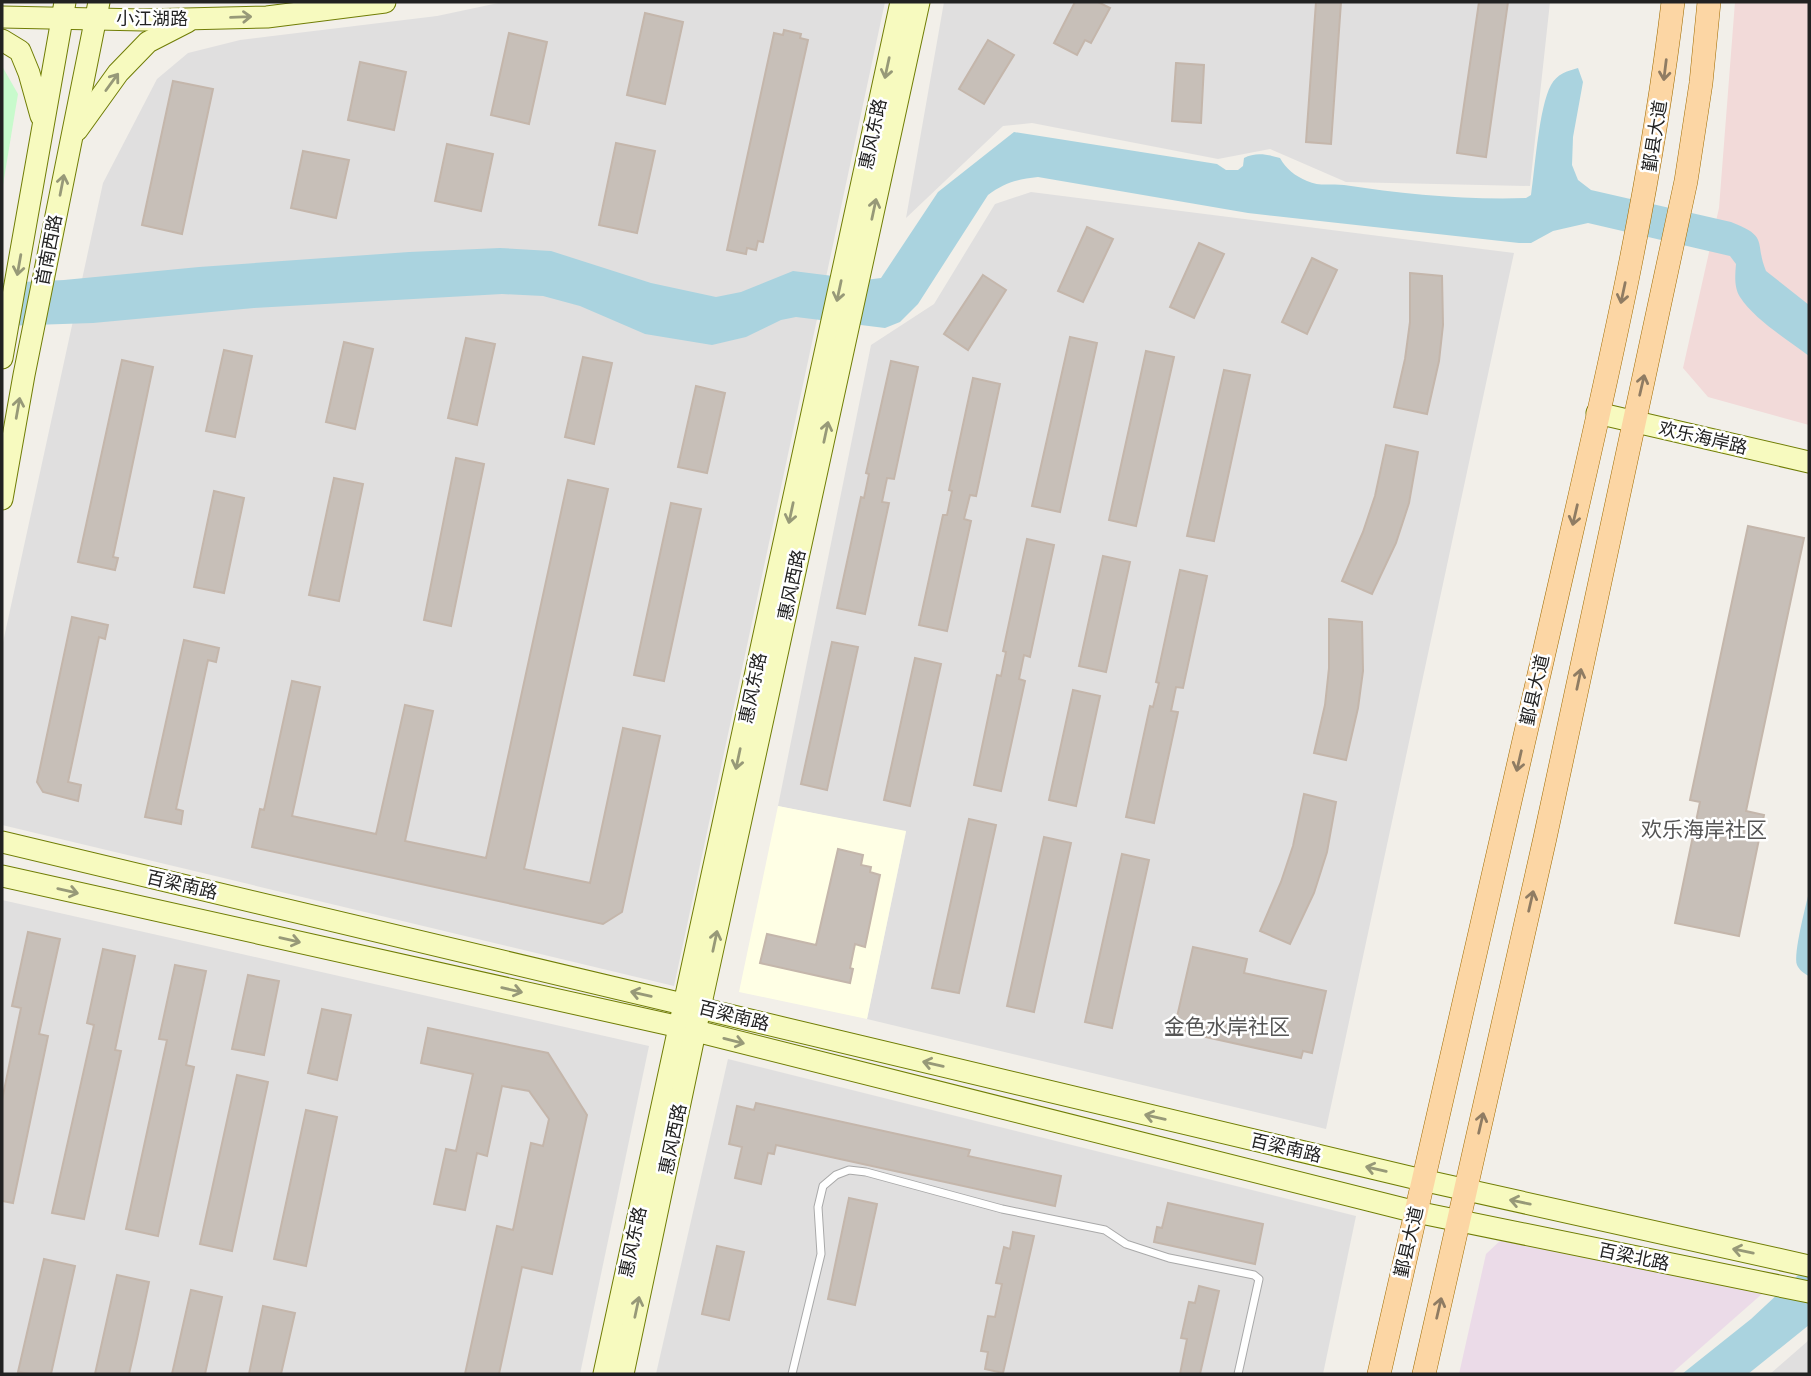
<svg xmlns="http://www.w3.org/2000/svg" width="1811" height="1376" viewBox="0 0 1811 1376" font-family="Overpass,'Noto Sans SC',sans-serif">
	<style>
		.residential { fill: #e0dfdf }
		.commercial { fill: #f2dad9 }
		.industrial { fill: #ebdbe8 }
		.education { fill: #ffffe5 }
		.park { fill: #c8facc }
		.water { fill: #aad3df }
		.building { fill: #c7bfb8; stroke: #c4b6ab; stroke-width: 2 }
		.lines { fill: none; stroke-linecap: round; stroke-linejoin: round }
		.lane-casing { stroke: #a9a9a9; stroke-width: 9 }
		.secondary-casing { stroke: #707d05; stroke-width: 23 }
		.primary-casing { stroke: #a06b00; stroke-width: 24 }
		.lane { stroke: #fff; stroke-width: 7 }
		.secondary { stroke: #f7fabf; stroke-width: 21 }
		.primary { stroke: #fcd6a4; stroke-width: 23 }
		.oneway { stroke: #979978 }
		.oneway2 { stroke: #8f7c63 }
		.labels { text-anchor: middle; stroke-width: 5; stroke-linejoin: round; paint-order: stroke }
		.street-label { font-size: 18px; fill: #222; stroke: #fff }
		.quarter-label { font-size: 21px; fill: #555; stroke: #fff }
	</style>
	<rect width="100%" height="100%" fill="#f2efe9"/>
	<!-- residential -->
	<g class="residential">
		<path d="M503 2H885L674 986 2 825V647L103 183 157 79 188 53 240 40 437 16Z"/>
		<path d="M944 2H1550L1530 186 1346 182 1270 149 1218 159 1032 123 1003 126 906 218Z"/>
		<path d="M1031 192 1514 253 1326 1129 867 1019 906 832 778 806 871 345 934 304 995 204Z"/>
		<path d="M2 900 649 1046 580 1374H2Z"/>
		<path d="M728 1059 1356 1216 1323 1374H656Z"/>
		<path d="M1809 1340V1374H1770Z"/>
	</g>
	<!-- commercial -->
	<path class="commercial" d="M1735 2H1809V425L1708 397 1683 368 1719 208Z"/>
	<!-- industrial -->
	<path class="industrial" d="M1502 1239 1771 1286 1671 1374H1459L1486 1254Z"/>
	<!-- education -->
	<path class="education" d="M778 806 906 831 867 1019 739 992Z"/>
	<!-- park -->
	<path class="park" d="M2 66 18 94 2 191Z"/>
	<!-- water -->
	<g class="water">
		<path d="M1578 68 1583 82 1573 137 1572 165 1578 180 1591 190 1731 222C1770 237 1754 242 1766 271L1809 305V356C1788 340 1755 320 1740 297 1734 288 1735 275 1736 264L1730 256 1588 223 1553 231 1531 243H1519L1248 213 1038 177C1018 179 1004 183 988 195L918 304 900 322 885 328 796 317 781 320 746 337 712 345 645 334 580 306 543 296 502 294 254 308 93 323 2 326V283L64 280 199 267 409 252 500 248 551 251 651 283 716 297 741 292 793 271 865 280 881 278 938 192 1014 132 1217 164 1226 170H1238L1243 166 1244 158C1255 152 1267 154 1280 158 1286 169 1295 176 1307 181 1320 187 1332 183 1344 185 1403 194 1466 200 1526 198L1531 195C1535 168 1539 107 1551 85 1557 74 1567 71 1578 68Z"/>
		<path d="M1809 892V976C1805 974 1799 970 1797 965 1793 954 1806 905 1809 892Z"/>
		<path d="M1809 1265V1325L1748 1374H1682L1751 1319Z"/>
	</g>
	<!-- building -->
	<g class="building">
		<path d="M1075 2H1098L1110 8 1091 43 1085 40 1077 55 1054 43Z"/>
		<path d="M1316 2H1341L1331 144 1306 142Z"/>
		<path d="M1479 2H1508L1486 157 1457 153Z"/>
		<path d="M645 13 683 22 665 104 627 95Z"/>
		<path d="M784 30 801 34 800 38 808 40 763 242 758 241 756 250 747 248 746 254 727 250 774 33 783 35Z"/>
		<path d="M509 33 547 42 529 124 491 115Z"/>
		<path d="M988 40 1014 55 984 104 959 89Z"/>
		<path d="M360 62 406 72 394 130 348 120Z"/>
		<path d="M1176 63 1204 65 1201 123 1172 121Z"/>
		<path d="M173 81 213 89 182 234 142 225Z"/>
		<path d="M616 143 655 151 637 233 599 225Z"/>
		<path d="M447 144 493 154 481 211 435 201Z"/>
		<path d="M303 151 349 160 336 218 291 208Z"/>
		<path d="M1087 227 1113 239 1083 302 1058 291Z"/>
		<path d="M1199 243 1224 254 1194 318 1170 307Z"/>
		<path d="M1312 258 1337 270 1307 334 1282 322Z"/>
		<path d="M1410 273 1442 276 1443 325 1439 361 1427 414 1394 407 1405 359 1410 322Z"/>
		<path d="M983 275 1006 290 968 350 944 334Z"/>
		<path d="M1070 337 1097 343 1060 512 1032 506Z"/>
		<path d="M466 338 495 344 477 425 448 418Z"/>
		<path d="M344 342 373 349 355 429 326 422Z"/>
		<path d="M224 350 252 356 235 437 206 431Z"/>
		<path d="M1146 351 1174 357 1136 526 1109 520Z"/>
		<path d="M583 357 612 363 594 444 565 437Z"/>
		<path d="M122 360 153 367 113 557 118 558 115 570 78 562Z"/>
		<path d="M891 361 918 367 894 479 887 478 882 502 889 503 865 614 837 608 861 497 864 498 869 474 866 473Z"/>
		<path d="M1224 370 1250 375 1214 541 1187 536Z"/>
		<path d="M973 378 1000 384 976 496 970 495 964 519 971 521 947 631 919 625 943 515H947L952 491 949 490Z"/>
		<path d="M696 386 725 393 707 473 678 467Z"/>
		<path d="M1386 445 1418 452 1409 503 1396 543 1372 594 1342 581 1363 532 1375 496Z"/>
		<path d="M456 458 484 464 451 626 424 620Z"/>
		<path d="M334 478 363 484 339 601 309 595Z"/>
		<path d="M568 480 608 489 524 869 590 883 623 728 660 736 622 912 603 924 252 847 260 809 264 810 292 681 320 687 292 816 376 834 405 705 433 711 405 841 486 858Z"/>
		<path d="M214 491 244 498 224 593 194 587Z"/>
		<path d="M671 503 701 509 664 681 634 675Z"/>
		<path d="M1748 526 1804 538 1746 811 1764 815 1739 936 1675 923 1700 802 1690 800Z"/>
		<path d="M1027 539 1054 545 1030 657 1024 655 1019 679 1025 681 1001 791 974 785 997 675 1001 676 1006 652 1003 651Z"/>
		<path d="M1103 556 1130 562 1106 672 1079 666Z"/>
		<path d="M1180 570 1207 576 1183 688 1176 687 1171 711 1178 712 1154 823 1126 817 1150 706 1153 707 1159 683 1156 682Z"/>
		<path d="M72 617 108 625 105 639 99 637 68 782 81 785 78 801 43 792 37 782Z"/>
		<path d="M1329 619 1362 622 1363 671 1358 708 1346 760 1314 753 1325 705 1329 668Z"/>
		<path d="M184 640 219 648 216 662 208 660 176 809 183 811 181 824 145 817Z"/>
		<path d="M832 642 858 647 827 790 801 784Z"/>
		<path d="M915 658 941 664 910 806 884 800Z"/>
		<path d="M1073 690 1100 696 1076 806 1049 800Z"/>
		<path d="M1304 794 1336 802 1327 852 1314 893 1290 944 1260 931 1281 882 1293 846Z"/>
		<path d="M969 819 996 825 959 993 932 988Z"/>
		<path d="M1044 837 1071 843 1034 1012 1007 1006Z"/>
		<path d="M838 849 863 855 861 865 871 867 870 872 880 875 865 947 855 944 850 968 853 969 850 983 760 963 767 934 816 945Z"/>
		<path d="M1122 854 1149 860 1112 1028 1085 1022Z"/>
		<path d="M28 932 60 939 39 1034 48 1036 13 1203 2 1201V1100L21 1008 12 1006Z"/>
		<path d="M1193 947 1247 959 1244 973 1326 991 1312 1053 1303 1051 1301 1058 1174 1030Z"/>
		<path d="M103 949 135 956 115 1050 121 1051 84 1219 52 1213 94 1025 87 1023Z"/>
		<path d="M175 965 206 971 186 1065 194 1067 158 1236 126 1229 167 1040 159 1039Z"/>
		<path d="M248 975 279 981 264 1055 232 1049Z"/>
		<path d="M322 1009 351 1015 337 1080 308 1073Z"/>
		<path d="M428 1028 548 1053 587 1115 552 1274 522 1267 499 1374H465L497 1226 513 1230 531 1143 543 1146 549 1119 529 1091 502 1086 487 1156 477 1153 465 1210 434 1204 446 1149 456 1151 473 1074 421 1063Z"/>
		<path d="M237 1075 268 1082 232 1251 200 1244Z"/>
		<path d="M756 1103 970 1150 968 1156 1061 1176 1055 1206 776 1145 774 1154 768 1153 761 1184 735 1178 742 1147 729 1144 737 1106 754 1110Z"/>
		<path d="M306 1110 337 1117 306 1266 274 1259Z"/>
		<path d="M849 1198 877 1204 855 1305 828 1299Z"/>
		<path d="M1168 1203 1263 1224 1255 1264 1154 1242 1157 1227 1162 1228Z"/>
		<path d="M1013 1232 1034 1236 1003 1373 985 1369 988 1352 981 1351 988 1316 995 1317 1002 1284 996 1283 1004 1247 1010 1249Z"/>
		<path d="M717 1246 744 1252 729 1320 702 1314Z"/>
		<path d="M44 1259 75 1266 51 1374H30L18 1372Z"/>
		<path d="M117 1275 149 1282 137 1339 129 1374H95Z"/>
		<path d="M1199 1286 1219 1291 1200 1374H1180L1187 1339 1181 1338 1189 1302 1195 1303Z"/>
		<path d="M191 1290 222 1297 205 1374H172Z"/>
		<path d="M263 1306 295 1313 281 1374H249Z"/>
	</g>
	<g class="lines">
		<!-- lane casing -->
		<g class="lane-casing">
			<path id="lane" d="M792 1374 821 1254 818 1207 823 1186 836 1175 849 1170 866 1172 1002 1209 1105 1230 1126 1244 1169 1258 1254 1275 1259 1279 1238 1374"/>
		</g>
		<!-- secondary casing -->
		<g class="secondary-casing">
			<g id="secondary">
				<path d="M2 17 143 20 267 17 385 2"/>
				<path d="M2 40 20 51 29 73 41 116"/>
				<path d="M77 130 118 73 148 42 187 22"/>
				<path d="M2 358 65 2"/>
				<path d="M1597 413 1809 462"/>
				<path d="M2 499 24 375 99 2"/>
				<path d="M2 842 1422 1180 1809 1266"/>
				<path d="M2 876 680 1027 1416 1212 1809 1292"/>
				<path d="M604 1374 901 2"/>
				<path d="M623 1374 700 1008 919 2"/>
			</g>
		</g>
		<!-- primary casing -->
		<g class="primary-casing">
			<g id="primary">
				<path d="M1379 1374C1436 1127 1492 879 1549 631 1596 424 1648 213 1673 2"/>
				<path d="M1424 1374 1545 838 1686 181 1701 83 1709 2"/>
			</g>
		</g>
		<!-- lane -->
		<use href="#lane" class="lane"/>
		<!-- secondary -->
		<use href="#secondary" class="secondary"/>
		<!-- primary -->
		<use href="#primary" class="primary"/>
	</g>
	<!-- one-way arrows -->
	<defs><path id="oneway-shaft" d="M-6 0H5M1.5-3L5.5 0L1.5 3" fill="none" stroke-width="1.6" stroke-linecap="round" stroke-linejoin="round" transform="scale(1.75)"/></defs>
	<g class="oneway">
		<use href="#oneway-shaft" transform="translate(241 17) rotate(-2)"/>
		<use href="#oneway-shaft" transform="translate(887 68) rotate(102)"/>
		<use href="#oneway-shaft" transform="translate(112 82) rotate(-54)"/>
		<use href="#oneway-shaft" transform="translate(62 185) rotate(-79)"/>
		<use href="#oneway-shaft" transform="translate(874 209) rotate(-78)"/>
		<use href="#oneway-shaft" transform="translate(19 265) rotate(100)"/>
		<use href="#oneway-shaft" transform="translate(839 291) rotate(102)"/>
		<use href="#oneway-shaft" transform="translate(18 408) rotate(-80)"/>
		<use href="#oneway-shaft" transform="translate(826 432) rotate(-78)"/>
		<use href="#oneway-shaft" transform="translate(791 513) rotate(102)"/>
		<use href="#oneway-shaft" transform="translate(738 759) rotate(102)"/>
		<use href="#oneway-shaft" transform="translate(68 891) rotate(13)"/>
		<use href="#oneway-shaft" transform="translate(290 940) rotate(13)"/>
		<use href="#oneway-shaft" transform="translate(715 941) rotate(-78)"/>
		<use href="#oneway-shaft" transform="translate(512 990) rotate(13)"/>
		<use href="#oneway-shaft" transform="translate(641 994) rotate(-167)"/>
		<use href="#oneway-shaft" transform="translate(734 1041) rotate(14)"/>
		<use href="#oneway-shaft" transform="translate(933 1064) rotate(-167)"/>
		<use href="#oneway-shaft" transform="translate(1155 1117) rotate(-167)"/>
		<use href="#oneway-shaft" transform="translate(1376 1169) rotate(-167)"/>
		<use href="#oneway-shaft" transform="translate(1520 1202) rotate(-168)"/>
		<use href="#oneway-shaft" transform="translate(1743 1251) rotate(-168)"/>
		<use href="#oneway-shaft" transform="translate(637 1307) rotate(-78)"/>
	</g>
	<g class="oneway2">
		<use href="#oneway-shaft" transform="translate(1665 70) rotate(97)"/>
		<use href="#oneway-shaft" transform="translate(1623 293) rotate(102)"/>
		<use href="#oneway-shaft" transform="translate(1642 385) rotate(-77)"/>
		<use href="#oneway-shaft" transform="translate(1575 515) rotate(103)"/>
		<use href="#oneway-shaft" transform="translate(1579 679) rotate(-78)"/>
		<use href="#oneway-shaft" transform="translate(1519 761) rotate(103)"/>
		<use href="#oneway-shaft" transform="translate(1531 901) rotate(-77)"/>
		<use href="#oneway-shaft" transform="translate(1481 1123) rotate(-77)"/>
		<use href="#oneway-shaft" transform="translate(1439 1308) rotate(-77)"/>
	</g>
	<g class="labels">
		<!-- street labels -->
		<g class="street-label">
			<text x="152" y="25">小江湖路</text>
			<text transform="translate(873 134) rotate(-78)" y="6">惠风东路</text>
			<text transform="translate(1655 136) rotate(-81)" y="6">鄞县大道</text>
			<text transform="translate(49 250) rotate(-79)" y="6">首南西路</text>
			<text transform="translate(1703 438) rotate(13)" y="6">欢乐海岸路</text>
			<text transform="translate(792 585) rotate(-78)" y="6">惠风西路</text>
			<text transform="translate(753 688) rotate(-78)" y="6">惠风东路</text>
			<text transform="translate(1535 690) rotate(-77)" y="6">鄞县大道</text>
			<text transform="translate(182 885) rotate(13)" y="6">百梁南路</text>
			<text transform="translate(734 1016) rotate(14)" y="6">百梁南路</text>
			<text transform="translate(673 1139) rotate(-78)" y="6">惠风西路</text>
			<text transform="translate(1286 1148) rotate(13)" y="6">百梁南路</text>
			<text transform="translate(633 1242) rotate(-78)" y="6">惠风东路</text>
			<text transform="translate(1409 1242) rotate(-77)" y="6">鄞县大道</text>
			<text transform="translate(1634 1257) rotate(12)" y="6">百梁北路</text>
		</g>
		<!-- quarter labels -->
		<g class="quarter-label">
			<text x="1704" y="837">欢乐海岸社区</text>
			<text x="1227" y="1034">金色水岸社区</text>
		</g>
	</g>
	<!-- border -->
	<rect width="1811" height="1376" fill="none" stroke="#222222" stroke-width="7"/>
</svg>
